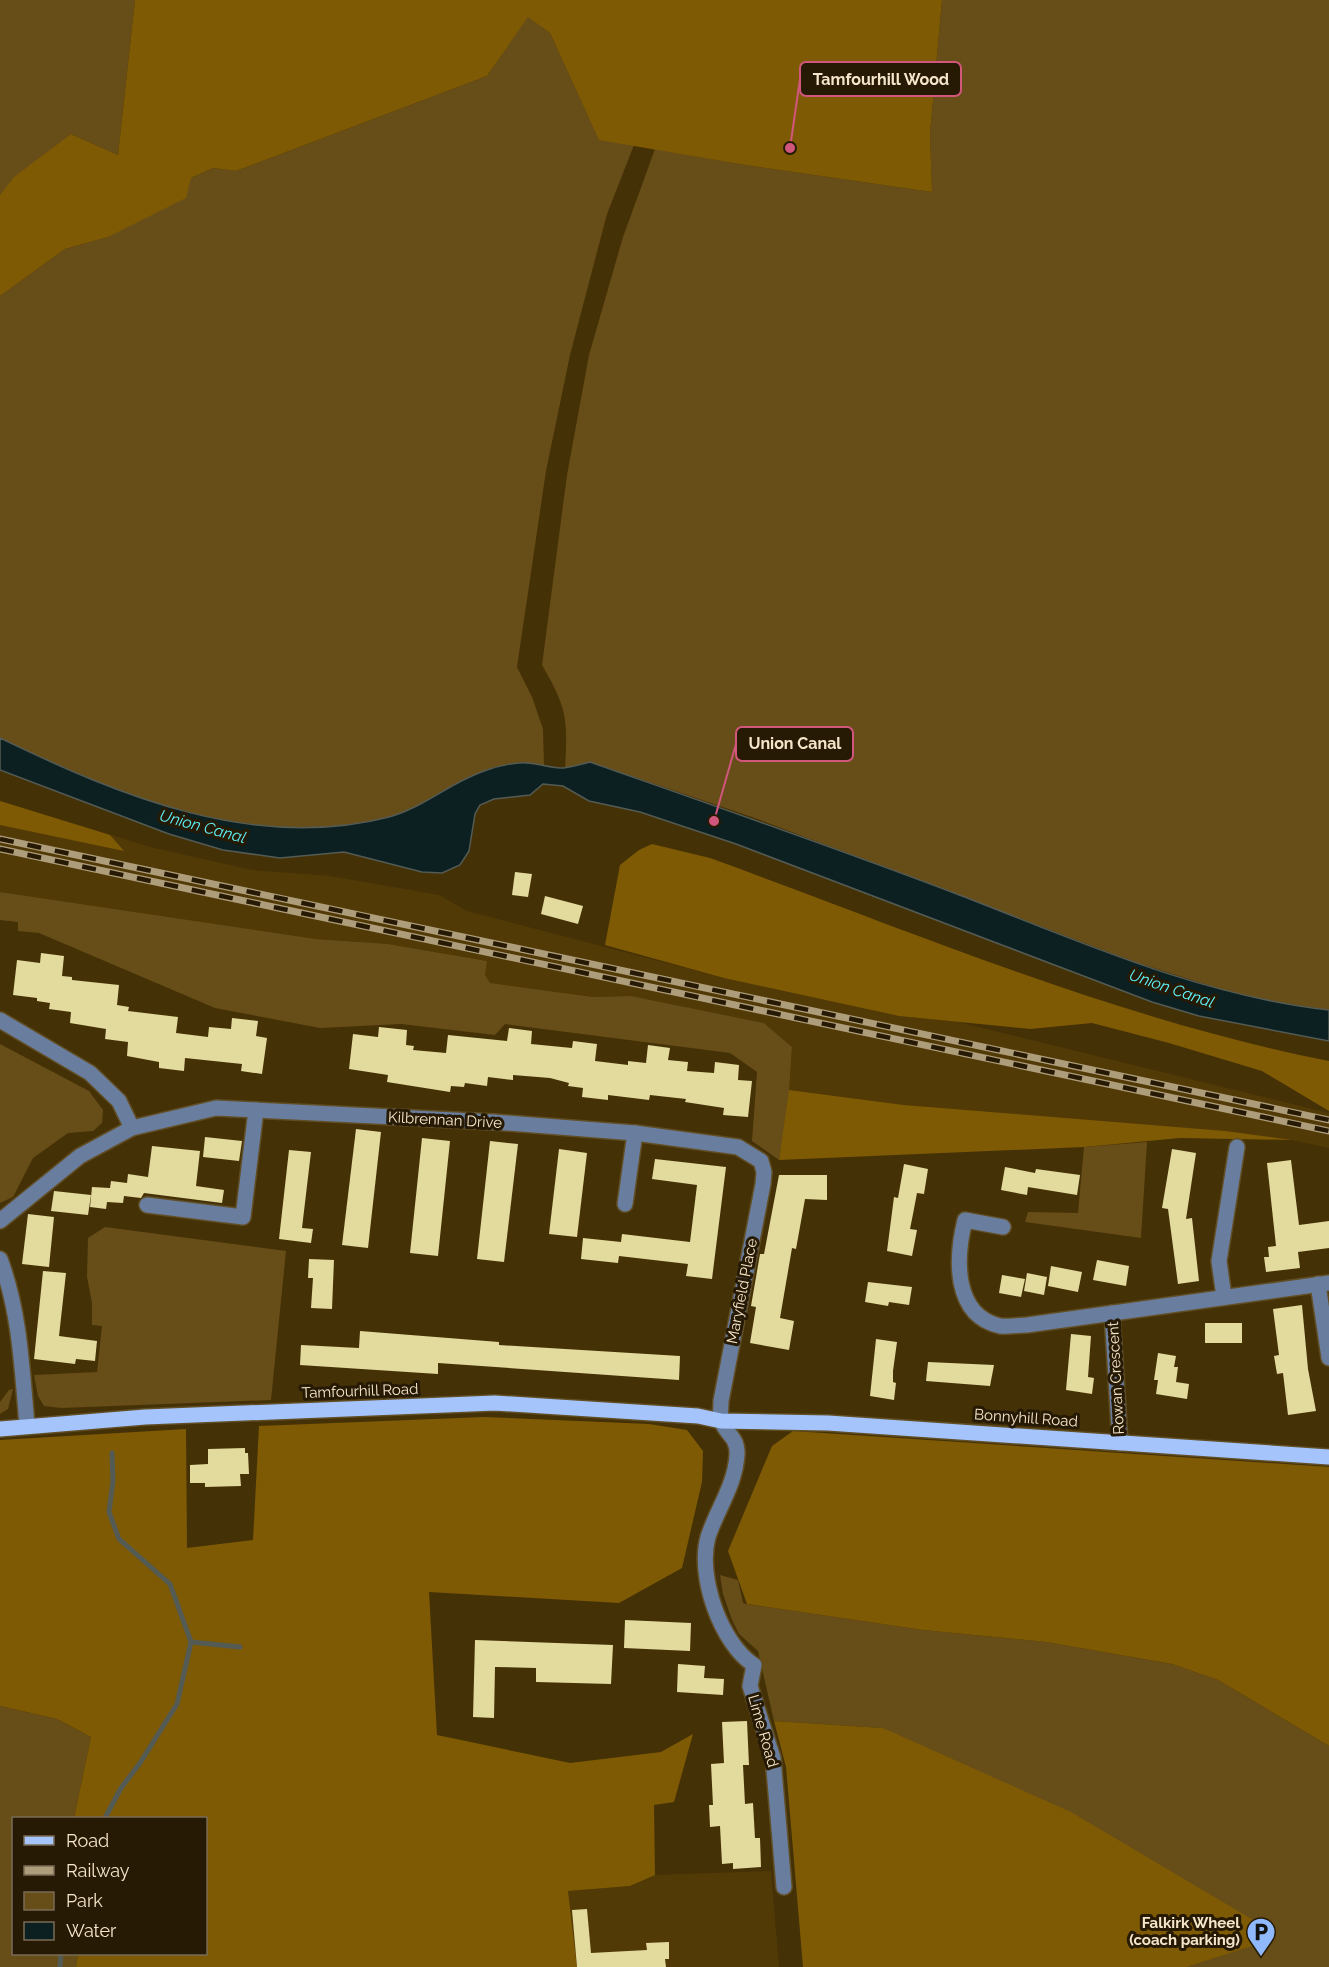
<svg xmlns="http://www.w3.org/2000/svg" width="1329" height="1967" viewBox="0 0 1329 1967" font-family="Raleway,sans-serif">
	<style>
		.built { fill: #523a07 }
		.green { fill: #674d18 }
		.forest { fill: #7e5a05 }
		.water { fill: #0d2021; stroke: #535b54; stroke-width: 1.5 }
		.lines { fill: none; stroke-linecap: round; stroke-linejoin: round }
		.stream { stroke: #535b54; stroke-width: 5 }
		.building { fill: #e3da9e }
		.minor-casing { stroke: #614e25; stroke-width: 18 }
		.major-casing { stroke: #614e25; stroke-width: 18 }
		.minor { stroke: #697d9e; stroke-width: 15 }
		.major { stroke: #a4c4fb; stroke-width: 15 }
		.rail-casing { stroke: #ae9d7b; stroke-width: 7 }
		.rail { stroke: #261a05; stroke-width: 4.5; stroke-dasharray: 14; stroke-linecap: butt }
		.labels { text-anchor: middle; stroke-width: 6; stroke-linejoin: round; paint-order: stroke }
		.street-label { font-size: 15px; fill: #f5e5ca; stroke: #261a05 }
		.poi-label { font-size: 15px; font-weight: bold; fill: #f5e5ca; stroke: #261a05; text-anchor: end }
		.water-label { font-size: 16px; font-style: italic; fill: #5ef1fa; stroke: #261a05 }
		.leader { fill: none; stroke: #d1567c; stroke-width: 2 }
		.callout-dot { fill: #d1567c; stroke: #261a05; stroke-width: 2 }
		.callout { fill: #261a05; stroke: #d1567c; stroke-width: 2 }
		.callout-label { font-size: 16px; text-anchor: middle; font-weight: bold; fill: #f5e5ca }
	</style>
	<rect width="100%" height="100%" fill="#453106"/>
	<!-- built -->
	<g class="built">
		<path d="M0 801 154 848 252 870 330 876 439 895 467 911 724 978 899 1016 954 1021 1329 1113V1148L1292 1140 904 1105 789 1090 792 1047 764 1023 631 996 593 997 490 983 485 975 487 961 388 944 316 939 0 892Z"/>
		<path d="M771 1871 779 1967H577L568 1891 630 1886 655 1875Z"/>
	</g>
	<!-- green -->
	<g class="green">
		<path d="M0 0H135L118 155 71 134 0 195Z"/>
		<path d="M942 0H1329V1010L1249 998 1135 962 752 817 590 762 565 768C568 719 567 708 542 665L567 475 589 355 623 237 655 149 745 165 932 192 930 133Z"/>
		<path d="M528 16 550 33 599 139 634 145 607 214 570 355 546 471 517 667 532 697 543 729 544 766C483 756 446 800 392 816 259 856 119 795 0 738V296L65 249 108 237 191 178 213 168 236 171 487 76Z"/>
		<path d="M0 892 316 939 388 944 487 961 485 975 490 983 593 997 631 996 764 1023 792 1047 788 1106 779 1160 752 1141 757 1072 730 1053 505 1024 495 1035 401 1024 320 1028 215 1008 39 933 18 931V922L0 920Z"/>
		<path d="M0 1044 89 1091 103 1110 102 1123 93 1131 68 1133 33 1158 13 1197 0 1203Z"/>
		<path d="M1147 1142 1141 1238 1025 1222 1028 1212 1078 1213 1084 1147Z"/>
		<path d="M105 1227 286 1251 271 1400 61 1408 44 1406 38 1396 34 1375 97 1372 102 1326 92 1325V1303L87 1277 88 1238Z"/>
		<path d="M13 1389 8 1409 0 1414V1402L9 1390Z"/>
		<path d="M720 1575 738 1580 743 1603 746 1604 923 1630 1046 1642 1172 1664 1218 1680 1329 1746V1967H1187L1262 1942 883 1728 774 1721 758 1651 739 1634 732 1620 723 1594Z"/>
		<path d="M0 1706 57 1719 91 1737 74 1818H14V1954H78L76 1967H0Z"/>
	</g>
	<!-- forest -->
	<g class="forest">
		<path d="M135 0H942L930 133 932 192 745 165 599 140 550 33 528 17 487 76 236 171 213 168 191 178 186 198 108 237 65 249 0 296V195L14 177 71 134 118 155Z"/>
		<path d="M0 801 110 835 124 851 0 825Z"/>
		<path d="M652 844 710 858C911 931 1119 1020 1329 1061V1111L1262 1071 1169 1043 1092 1023 1030 1029 899 1016 724 978 605 945 620 865 639 850Z"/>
		<path d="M789 1090 904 1105 1225 1131 1292 1140 1180 1138 1084 1147 779 1160Z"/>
		<path d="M484 1417 649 1424 687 1430 703 1451 702 1482 682 1568 619 1603 429 1592 437 1735 570 1763 661 1752 693 1734 674 1802 654 1805 655 1875 630 1886 568 1891 577 1967H76L78 1954H206V1818H74L91 1737 57 1719 0 1706V1440L186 1429 187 1548 253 1540 259 1426Z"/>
		<path d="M793 1431 1329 1467V1746L1218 1680 1172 1664 1046 1642 923 1630 747 1604 728 1551 772 1446Z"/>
		<path d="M774 1721 883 1728 1071 1812 1255 1921 1269 1931 1270 1935 1255 1945 1187 1967H803L786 1767Z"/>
	</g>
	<!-- water -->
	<path class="water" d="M0 738C120 796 254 852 389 817 425 807 452 781 487 770 498 766 516 762 527 763 540 764 551 768 564 768 572 767 582 764 590 762 715 806 839 849 962 896 1081 942 1201 996 1329 1010V1041L1199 1016 1152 1002 736 844 640 812 589 801 563 786 543 784 530 795 494 799 480 805 475 814 469 851 460 865 442 873 422 872 344 852 280 858 223 850 169 834 0 770Z"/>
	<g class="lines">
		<!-- stream -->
		<g class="stream">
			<path d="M191 1642 240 1647"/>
			<path d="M105 1818 121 1788 140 1763 177 1704 191 1642 170 1584 119 1539 109 1512 113 1481 112 1453"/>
			<path d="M60 1967 61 1954"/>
		</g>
	</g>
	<!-- building -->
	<g class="building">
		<path d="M515 872 532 874 528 897 512 895Z"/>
		<path d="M545 896 583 906 578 924 541 914Z"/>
		<path d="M41 953 64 956 62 976 72 977V980L119 985 117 1005 129 1007 128 1011 178 1017 176 1033 208 1037 209 1027 231 1029 232 1018 258 1021 256 1036 267 1038 262 1074 241 1071 242 1064 185 1058 184 1071 159 1068V1062L127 1056 128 1042 105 1039 106 1029 70 1023 71 1012 49 1009 50 1003 37 1001V998L13 995 17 960 40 963Z"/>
		<path d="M379 1027 407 1030 406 1045 414 1046 413 1050 446 1053 448 1035 507 1041 509 1028 532 1031 531 1044 572 1048 573 1041 597 1044 595 1061 628 1065V1061L646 1063 648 1045 670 1048 668 1060 688 1062 687 1071 714 1073 715 1062 739 1065 738 1080 752 1081 748 1117 723 1115 724 1108 685 1102 686 1099 650 1095 649 1100 608 1095V1100L582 1097 583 1088 568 1086 569 1083 550 1078 513 1075V1080L488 1077 487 1086 465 1083 464 1087 451 1086 450 1092 387 1082 388 1075 349 1069 353 1034 378 1037Z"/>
		<path d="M356 1129 381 1132 368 1248 342 1245Z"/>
		<path d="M205 1137 242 1141 239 1161 203 1157Z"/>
		<path d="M422 1138 450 1141 438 1256 410 1253Z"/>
		<path d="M490 1141 518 1144 504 1262 477 1259Z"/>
		<path d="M152 1146 200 1151 196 1186 224 1190 222 1203 144 1193 141 1198 124 1196 123 1203 107 1202 106 1209 90 1207 92 1187 110 1188 111 1181 127 1183 128 1174 148 1177Z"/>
		<path d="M559 1149 587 1153 577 1237 549 1234Z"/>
		<path d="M1172 1149 1196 1153 1186 1219 1192 1218 1199 1281 1178 1284 1168 1209 1162 1208Z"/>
		<path d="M289 1150 311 1152 302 1228 313 1229 311 1243 279 1239Z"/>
		<path d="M655 1159 726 1167 712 1279 686 1276 688 1264 619 1256 618 1263 581 1259 583 1238 621 1242 622 1234 690 1242 697 1185 652 1179Z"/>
		<path d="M1291 1160 1299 1225 1329 1221V1248L1298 1252 1300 1268 1266 1272 1264 1257H1269L1268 1247 1276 1246 1267 1163Z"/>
		<path d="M904 1164 928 1169 924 1194 917 1193 913 1214 910 1229 917 1230 912 1256 887 1251 894 1197 898 1198Z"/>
		<path d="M1005 1167 1035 1173 1036 1169 1080 1175 1077 1195 1028 1187 1027 1195 1001 1190Z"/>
		<path d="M779 1175H827V1200L805 1199 796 1249 792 1248 780 1318 794 1321 789 1350 750 1343 756 1307 751 1306 760 1254H764Z"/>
		<path d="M54 1191 91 1195 88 1215 51 1211Z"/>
		<path d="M28 1214 54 1217 49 1267 22 1264Z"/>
		<path d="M309 1259 334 1260 332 1309 311 1308 313 1278H308Z"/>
		<path d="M1097 1260 1129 1266 1126 1286 1093 1280Z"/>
		<path d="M1051 1266 1082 1272 1078 1292 1048 1286Z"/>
		<path d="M43 1271 66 1273 59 1336 97 1341 95 1361 76 1359 75 1364 34 1359Z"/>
		<path d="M1027 1273 1047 1277 1044 1295 1024 1291Z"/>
		<path d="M1002 1275 1025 1279 1021 1297 999 1293Z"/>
		<path d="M868 1282 912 1287 909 1305 889 1302 888 1306 865 1302Z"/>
		<path d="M1302 1305 1308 1369 1316 1411 1288 1415 1283 1373 1277 1374 1274 1356 1279 1355 1273 1309Z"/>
		<rect x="1205" y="1323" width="37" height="20"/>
		<path d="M360 1331 499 1342V1345L680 1356 679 1380 438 1363V1374L300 1365 301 1345 359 1348Z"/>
		<path d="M1071 1334 1091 1336 1088 1377 1094 1378 1092 1394 1066 1390Z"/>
		<path d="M876 1339 897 1342 893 1371V1382L896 1383 894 1400 870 1396Z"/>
		<path d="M1158 1353 1176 1356 1174 1367H1178L1176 1382 1189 1384 1187 1399 1156 1394 1158 1380H1154Z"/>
		<path d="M928 1362 994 1365 990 1386 926 1381Z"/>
		<path d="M245 1448V1453H248L249 1474H240L241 1486 205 1487V1483H190V1465L208 1464V1449Z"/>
		<path d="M625 1620 691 1623 690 1651 624 1648Z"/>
		<path d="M475 1640 613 1645 611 1684 536 1682V1668L495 1667 494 1718 473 1717Z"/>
		<path d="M678 1664 705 1666 704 1678 724 1679 723 1695 677 1692Z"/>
		<path d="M747 1721 749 1765H743L745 1804 753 1803 755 1838H760L761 1867 733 1869V1863L722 1864 720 1826 710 1827 709 1805H713L711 1764 724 1763 722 1722Z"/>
		<path d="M587 1909 591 1953 647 1950 646 1943 669 1942V1959H665L666 1967H577L572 1910Z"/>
	</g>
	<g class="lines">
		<!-- minor casing -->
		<g class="minor-casing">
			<g id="minor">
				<path d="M0 1020 90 1073 119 1101 132 1128"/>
				<path d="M625 1204 635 1133"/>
				<path d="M147 1205 243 1217 256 1110"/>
				<path d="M0 1221 80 1156 132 1128 216 1108 494 1122 635 1133 738 1147 761 1161 764 1172 763 1184 721 1401C721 1407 720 1414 721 1419 724 1434 738 1435 737 1455 735 1486 717 1509 708 1537 697 1576 721 1644 754 1665L750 1686 773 1758 784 1887"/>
				<path d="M1003 1227 965 1220C956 1256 952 1315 1000 1326 1008 1327 1019 1325 1027 1325L1329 1283"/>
				<path d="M0 1259C20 1312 22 1369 27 1425"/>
				<path d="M1318 1284 1329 1358"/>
				<path d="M1224 1297 1219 1261 1237 1147"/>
				<path d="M1112 1313 1120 1443"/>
			</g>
		</g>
		<!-- major casing -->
		<g class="major-casing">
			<path id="major" d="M0 1429 145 1417 495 1403 698 1416 721 1421 828 1423 1329 1457"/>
		</g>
		<!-- minor -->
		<use href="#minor" class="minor"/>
		<!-- major -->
		<use href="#major" class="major"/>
		<!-- rail casing -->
		<g class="rail-casing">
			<g id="rail">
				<path d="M0 839 1329 1120"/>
				<path d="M0 849 1329 1131"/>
			</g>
		</g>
		<!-- rail -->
		<use href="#rail" class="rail"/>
	</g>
	<!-- icons -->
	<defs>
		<g id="parking-pin" transform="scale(1.5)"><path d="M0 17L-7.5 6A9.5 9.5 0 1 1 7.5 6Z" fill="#90b8fd" stroke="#261a05"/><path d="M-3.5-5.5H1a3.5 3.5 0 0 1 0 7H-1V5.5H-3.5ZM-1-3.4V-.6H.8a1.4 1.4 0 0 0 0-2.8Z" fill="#111"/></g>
	</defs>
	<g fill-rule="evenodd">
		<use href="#parking-pin" x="1261" y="1932"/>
	</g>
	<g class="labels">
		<!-- street labels -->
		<g class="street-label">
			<text transform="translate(445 1120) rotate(3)" y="5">Kilbrennan Drive</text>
			<text transform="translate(742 1291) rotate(-79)" y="5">Maryfield Place</text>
			<text transform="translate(1116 1378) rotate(-93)" y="5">Rowan Crescent</text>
			<text transform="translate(360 1391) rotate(-2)" y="5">Tamfourhill Road</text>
			<text transform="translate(1026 1418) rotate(4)" y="5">Bonnyhill Road</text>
			<text transform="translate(763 1731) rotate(74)" y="5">Lime Road</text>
		</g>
		<!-- poi labels -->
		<g class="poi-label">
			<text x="1240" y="1928">Falkirk Wheel<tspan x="1240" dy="17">(coach parking)</tspan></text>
		</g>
		<!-- water labels -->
		<g class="water-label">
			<text transform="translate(203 826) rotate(15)" y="6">Union Canal</text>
			<text transform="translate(1172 988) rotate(19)" y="6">Union Canal</text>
		</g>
	</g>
	<!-- callouts -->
	<path class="leader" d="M790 148L800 79M714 821L736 744"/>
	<g class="callout-dot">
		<circle cx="790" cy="148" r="6"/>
		<circle cx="714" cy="821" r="6"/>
	</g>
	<g class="callout">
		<rect x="800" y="62" width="161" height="34" rx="6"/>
		<rect x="736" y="727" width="117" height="34" rx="6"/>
	</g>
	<g class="callout-label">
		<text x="881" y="85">Tamfourhill Wood</text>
		<text x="795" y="749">Union Canal</text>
	</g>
	<!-- legend -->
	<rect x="12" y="1817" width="195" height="138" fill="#261a05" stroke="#796b54" stroke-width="1.5"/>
	<rect x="24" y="1836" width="30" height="9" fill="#a4c4fb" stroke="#796b54" stroke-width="1.5"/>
	<text x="66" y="1847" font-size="18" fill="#f5e5ca">Road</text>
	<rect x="24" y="1866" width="30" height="9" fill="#ae9d7b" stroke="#796b54" stroke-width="1.5"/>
	<text x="66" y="1877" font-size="18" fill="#f5e5ca">Railway</text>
	<rect x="24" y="1892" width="30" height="18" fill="#674d18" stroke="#796b54" stroke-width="1.5"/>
	<text x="66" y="1907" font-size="18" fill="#f5e5ca">Park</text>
	<rect x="24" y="1922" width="30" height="18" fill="#0d2021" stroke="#796b54" stroke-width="1.5"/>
	<text x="66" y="1937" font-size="18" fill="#f5e5ca">Water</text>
</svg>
